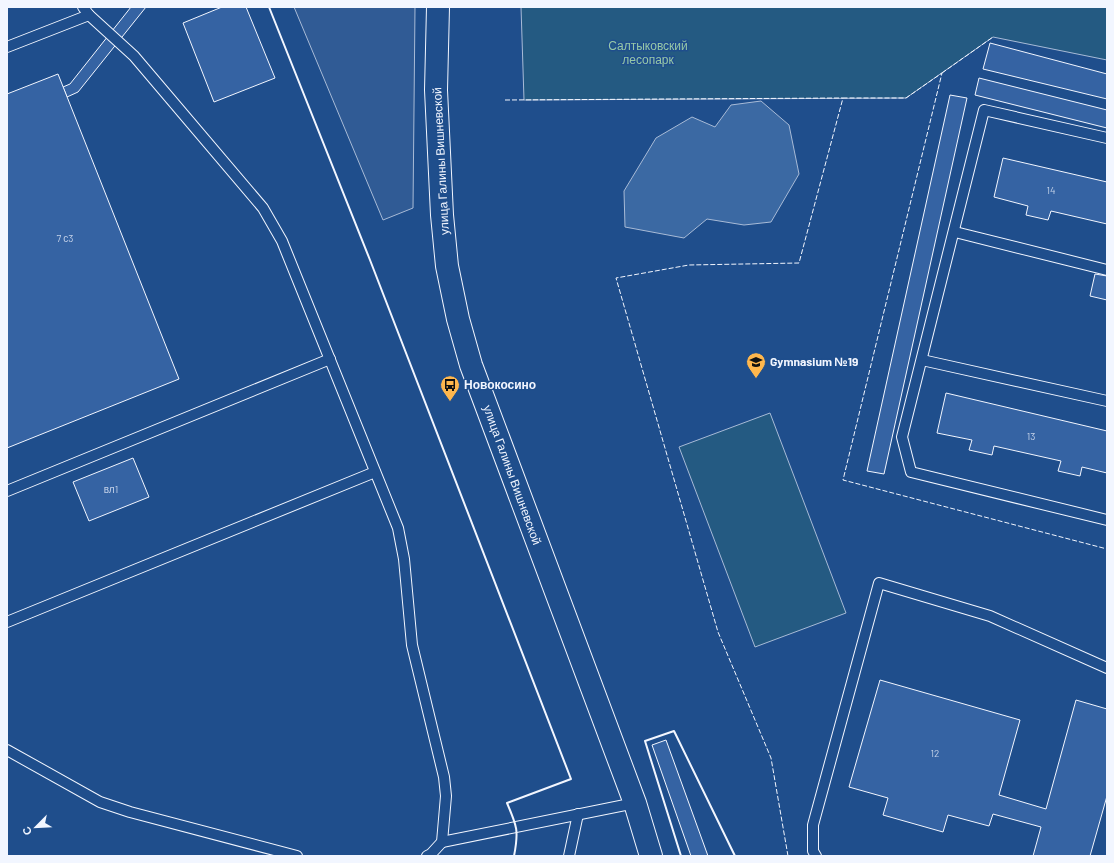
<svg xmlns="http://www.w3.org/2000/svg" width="1114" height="863" viewBox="0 0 1114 863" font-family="Barlow,sans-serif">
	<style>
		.green { fill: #245a82; stroke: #a8bbd7 }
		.parking { fill: #305b95; stroke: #a8bbd7 }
		.water { fill: #3b69a3; stroke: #a8bbd7 }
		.building { fill: #3563a3; stroke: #f2f6ff }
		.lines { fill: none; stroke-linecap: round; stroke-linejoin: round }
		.lane-casing { stroke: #f2f6ff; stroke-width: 12 }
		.secondary-casing { stroke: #f2f6ff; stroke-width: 24 }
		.lane { stroke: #1f4e8c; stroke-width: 10 }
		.secondary { stroke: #1f4e8c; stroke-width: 22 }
		.fence { stroke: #f2f6ff; stroke-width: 1; stroke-dasharray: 5 2; stroke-linecap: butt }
		.wall { stroke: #f2f6ff; stroke-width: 2 }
		.labels { text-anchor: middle; stroke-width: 3; stroke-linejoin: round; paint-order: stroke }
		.number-label { font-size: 10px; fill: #c3d1e8 }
		.park-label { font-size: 12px; fill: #97c8a6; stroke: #1f4e8c }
		.street-label { font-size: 12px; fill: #f2f6ff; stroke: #1f4e8c }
		.poi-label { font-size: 12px; font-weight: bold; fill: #f2f6ff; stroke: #1f4e8c; text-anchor: start }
	</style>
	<rect width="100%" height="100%" fill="#1f4e8c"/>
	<!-- green -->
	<g class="green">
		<path d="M521 7H1107V60L993 37 906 98 524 100Z"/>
		<path d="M770 413 846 613 755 647 679 447Z"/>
	</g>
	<!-- parking -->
	<path class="parking" d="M294 7H415L413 208 383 220Z"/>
	<!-- water -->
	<path class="water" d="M761 101 789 125 799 174 771 222 744 225 707 219 684 238 625 227 624 191 656 138 692 117 715 127 731 105Z"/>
	<!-- building -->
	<g class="building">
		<path d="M131 7H146L78 92 67 97 63 87 70 84Z"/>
		<path d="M222 7H246L275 78 214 102 183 23Z"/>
		<path d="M990 43 1107 74V99L983 69Z"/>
		<path d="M58 74 179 379 7 448V94Z"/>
		<path d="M979 78 1107 110V128L975 95Z"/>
		<path d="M950 95 967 98 884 474 867 471Z"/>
		<path d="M1003 158 1107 182V224L1051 211 1048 220 1026 215 1028 206 994 197Z"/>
		<path d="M1095 274 1107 276V300L1090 296Z"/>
		<path d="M946 393 1107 431V473L1082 467 1080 476 1058 471 1061 461 994 446 992 455 969 450 972 440 937 433Z"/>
		<path d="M133 458 149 497 89 521 73 482Z"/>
		<path d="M880 680 1020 720 999 795 1046 809 1076 700 1107 709V796L1090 856H1033L1041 827 993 814 989 826 948 815 943 832 883 815 888 798 849 787Z"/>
		<path d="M666 740 708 856H691L652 745Z"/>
	</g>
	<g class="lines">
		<!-- lane casing -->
		<g class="lane-casing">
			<g id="lane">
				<path d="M83 7 89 15 134 56 263 208 282 241 398 528 404 559 412 645 444 777 446 796 442 842 431 854 427 856"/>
				<path d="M7 47 89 15"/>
				<path d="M1107 138 984 110 902 437 911 472 1107 520"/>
				<path d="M955 232 1107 270"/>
				<path d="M922 360 1107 401"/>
				<path d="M7 491 330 359"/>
				<path d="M7 622 375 472"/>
				<path d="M7 750 100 802 130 812 297 856"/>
				<path d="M442 842 635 803"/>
				<path d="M569 856 578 814"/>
				<path d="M816 856 813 851V825L879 583 990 616 1107 668"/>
			</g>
		</g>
		<!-- secondary casing -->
		<g class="secondary-casing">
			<path id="secondary" d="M438 7 436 90 442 215 447 266 458 319 471 365 635 803 651 856"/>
		</g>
		<!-- lane -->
		<use href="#lane" class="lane"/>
		<!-- secondary -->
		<use href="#secondary" class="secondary"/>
		<!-- fence -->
		<g class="fence">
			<path d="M942 73 993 37"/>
			<path d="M505 100 843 98"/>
			<path d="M788 856 771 758 718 632 616 278 689 265 799 263 843 98H906L942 73 843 480 1107 549"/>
		</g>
		<!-- wall -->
		<g class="wall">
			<path d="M269 7 370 260 571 779 507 803C517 826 519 831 514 856"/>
			<path d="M681 856 645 741 674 731 735 856"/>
		</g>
	</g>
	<!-- icons -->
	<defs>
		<g id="school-pin" transform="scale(1)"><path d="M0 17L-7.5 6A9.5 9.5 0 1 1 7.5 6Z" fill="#ffb74d" stroke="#1f4e8c"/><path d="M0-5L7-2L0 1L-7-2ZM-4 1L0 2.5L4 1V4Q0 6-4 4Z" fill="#111"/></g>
		<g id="bus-pin" transform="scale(1)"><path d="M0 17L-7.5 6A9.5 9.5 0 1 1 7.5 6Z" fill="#ffb74d" stroke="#1f4e8c"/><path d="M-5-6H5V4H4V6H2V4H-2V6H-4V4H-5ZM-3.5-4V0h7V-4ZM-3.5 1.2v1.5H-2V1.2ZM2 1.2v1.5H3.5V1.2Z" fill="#111"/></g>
	</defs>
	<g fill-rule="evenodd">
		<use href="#school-pin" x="756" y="362"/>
		<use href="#bus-pin" x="450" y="385"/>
	</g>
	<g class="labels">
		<!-- number labels -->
		<g class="number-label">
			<text x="1051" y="194">14</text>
			<text x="65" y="242">7 с3</text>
			<text x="1031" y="440">13</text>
			<text x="111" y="493">вл1</text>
			<text x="935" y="757">12</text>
		</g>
		<!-- park labels -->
		<g class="park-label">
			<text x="648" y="50">Салтыковский<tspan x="648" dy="14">лесопарк</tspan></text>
		</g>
		<!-- street labels -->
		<g class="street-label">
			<text transform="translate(441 161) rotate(-93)" y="4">улица Галины Вишневской</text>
			<text transform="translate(512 475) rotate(70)" y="4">улица Галины Вишневской</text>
		</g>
		<!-- poi labels -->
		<g class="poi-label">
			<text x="770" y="366">Gymnasium №19</text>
			<text x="464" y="389">Новокосино</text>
		</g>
	</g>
	<!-- border -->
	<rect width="1114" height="863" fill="none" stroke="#f2f6ff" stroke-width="16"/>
	<!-- north arrow -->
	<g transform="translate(36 827) rotate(246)" stroke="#1f4e8c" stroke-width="3" paint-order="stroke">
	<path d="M0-3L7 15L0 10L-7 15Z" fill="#f2f6ff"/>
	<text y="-6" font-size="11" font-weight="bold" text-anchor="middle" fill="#f2f6ff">С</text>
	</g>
</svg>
